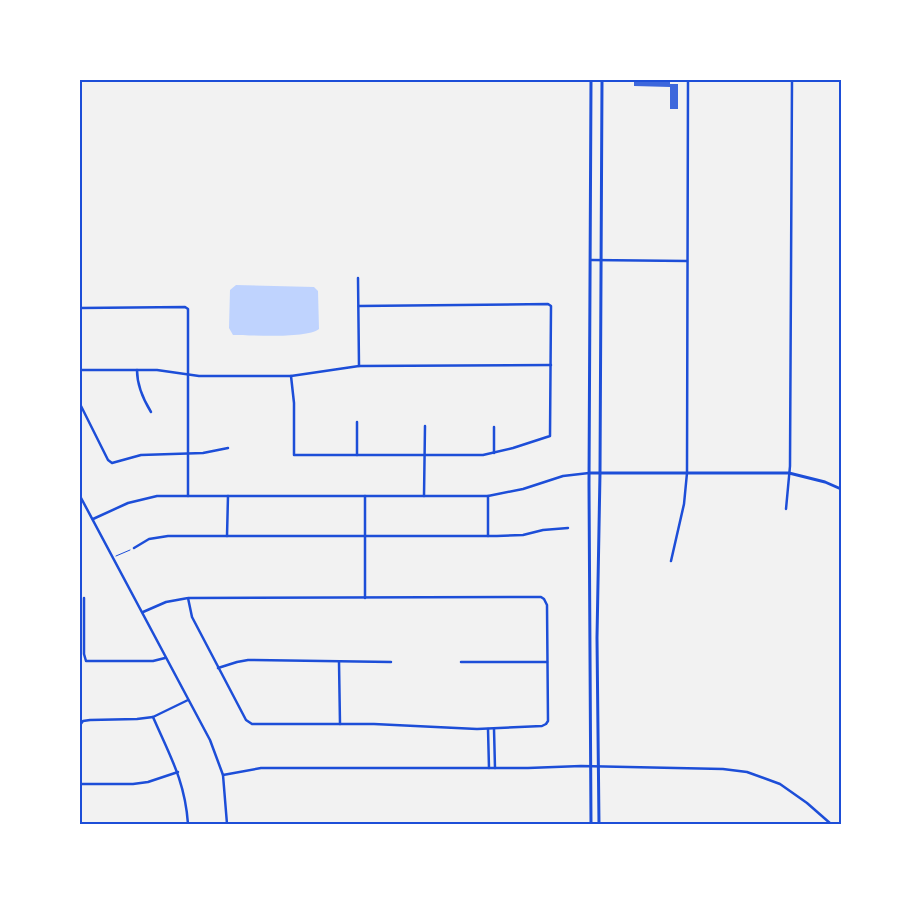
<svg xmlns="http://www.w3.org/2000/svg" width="921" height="904" viewBox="0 0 921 904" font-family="Overpass,sans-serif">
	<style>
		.water { fill: #bfd3fe }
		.building { fill: #3d67dc }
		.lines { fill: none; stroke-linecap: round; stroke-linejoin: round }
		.path { stroke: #1d4ed8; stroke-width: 1 }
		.minor { stroke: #1d4ed8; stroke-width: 2.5 }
		.tertiary { stroke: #1d4ed8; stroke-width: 3 }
		.secondary { stroke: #1d4ed8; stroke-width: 3 }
		.neatline { fill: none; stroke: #1d4ed8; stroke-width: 2 }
	</style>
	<rect width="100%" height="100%" fill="#f2f2f2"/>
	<!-- water -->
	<path class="water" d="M236 285 314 287 318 291 319 329C306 339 251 335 233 335L229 328 230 290Z"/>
	<!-- building -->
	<path class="building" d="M634 80H670V84H678V109H670V87L634 86Z"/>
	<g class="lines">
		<!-- path -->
		<path class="path" d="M116 556 130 550"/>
		<!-- minor -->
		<g class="minor">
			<path d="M591 260 687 261"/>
			<path d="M358 278 359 366"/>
			<path d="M80 308 185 307 188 309V496"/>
			<path d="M80 370H157L199 376H291L359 366 551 365"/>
			<path d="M137 370C137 386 143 399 151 412"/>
			<path d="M291 376 294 403V455H483L513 448 550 436 551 306 548 304 359 306"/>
			<path d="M80 404 108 460 112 463 141 455 203 453 228 448"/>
			<path d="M494 427V453"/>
			<path d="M357 455V422"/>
			<path d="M80 496 210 740 223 775 227 824"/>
			<path d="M424 496 425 426"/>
			<path d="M488 496V536"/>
			<path d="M786 509 790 466 792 80"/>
			<path d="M93 519 128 503 157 496H488L523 489 563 476 589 473"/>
			<path d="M227 536 228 496"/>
			<path d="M134 548 149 539 168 536H497L523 535 543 530 568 528"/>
			<path d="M671 561 684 504 687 473 688 80"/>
			<path d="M84 598V654L86 661H153L165 658"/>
			<path d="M365 598V496"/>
			<path d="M143 612 166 602 188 598 541 597 544 599 547 605 548 721 546 724 542 726 477 729 374 724H252L246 720 192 617 188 598"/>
			<path d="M339 662 340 724"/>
			<path d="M461 662H547"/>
			<path d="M218 668 237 662 248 660 391 662"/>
			<path d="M153 717C170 756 185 781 188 824"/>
			<path d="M80 725 83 721 90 720 137 719 153 717 188 700"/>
			<path d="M488 729 489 768"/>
			<path d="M494 729 495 768"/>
			<path d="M223 775 261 768H528L581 766 723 769 747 772 780 784 807 803 831 824"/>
			<path d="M80 784H133L148 782 178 772"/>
		</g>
		<!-- tertiary -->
		<path class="tertiary" d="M589 473H789L825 482 841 489"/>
		<!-- secondary -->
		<g class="secondary">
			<path d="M591 824 589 484 591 80"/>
			<path d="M599 824 597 638 600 473 602 80"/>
		</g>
	</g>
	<!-- border -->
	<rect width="921" height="904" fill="none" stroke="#ffffff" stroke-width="162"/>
	<rect x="81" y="81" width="759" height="742" class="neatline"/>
</svg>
